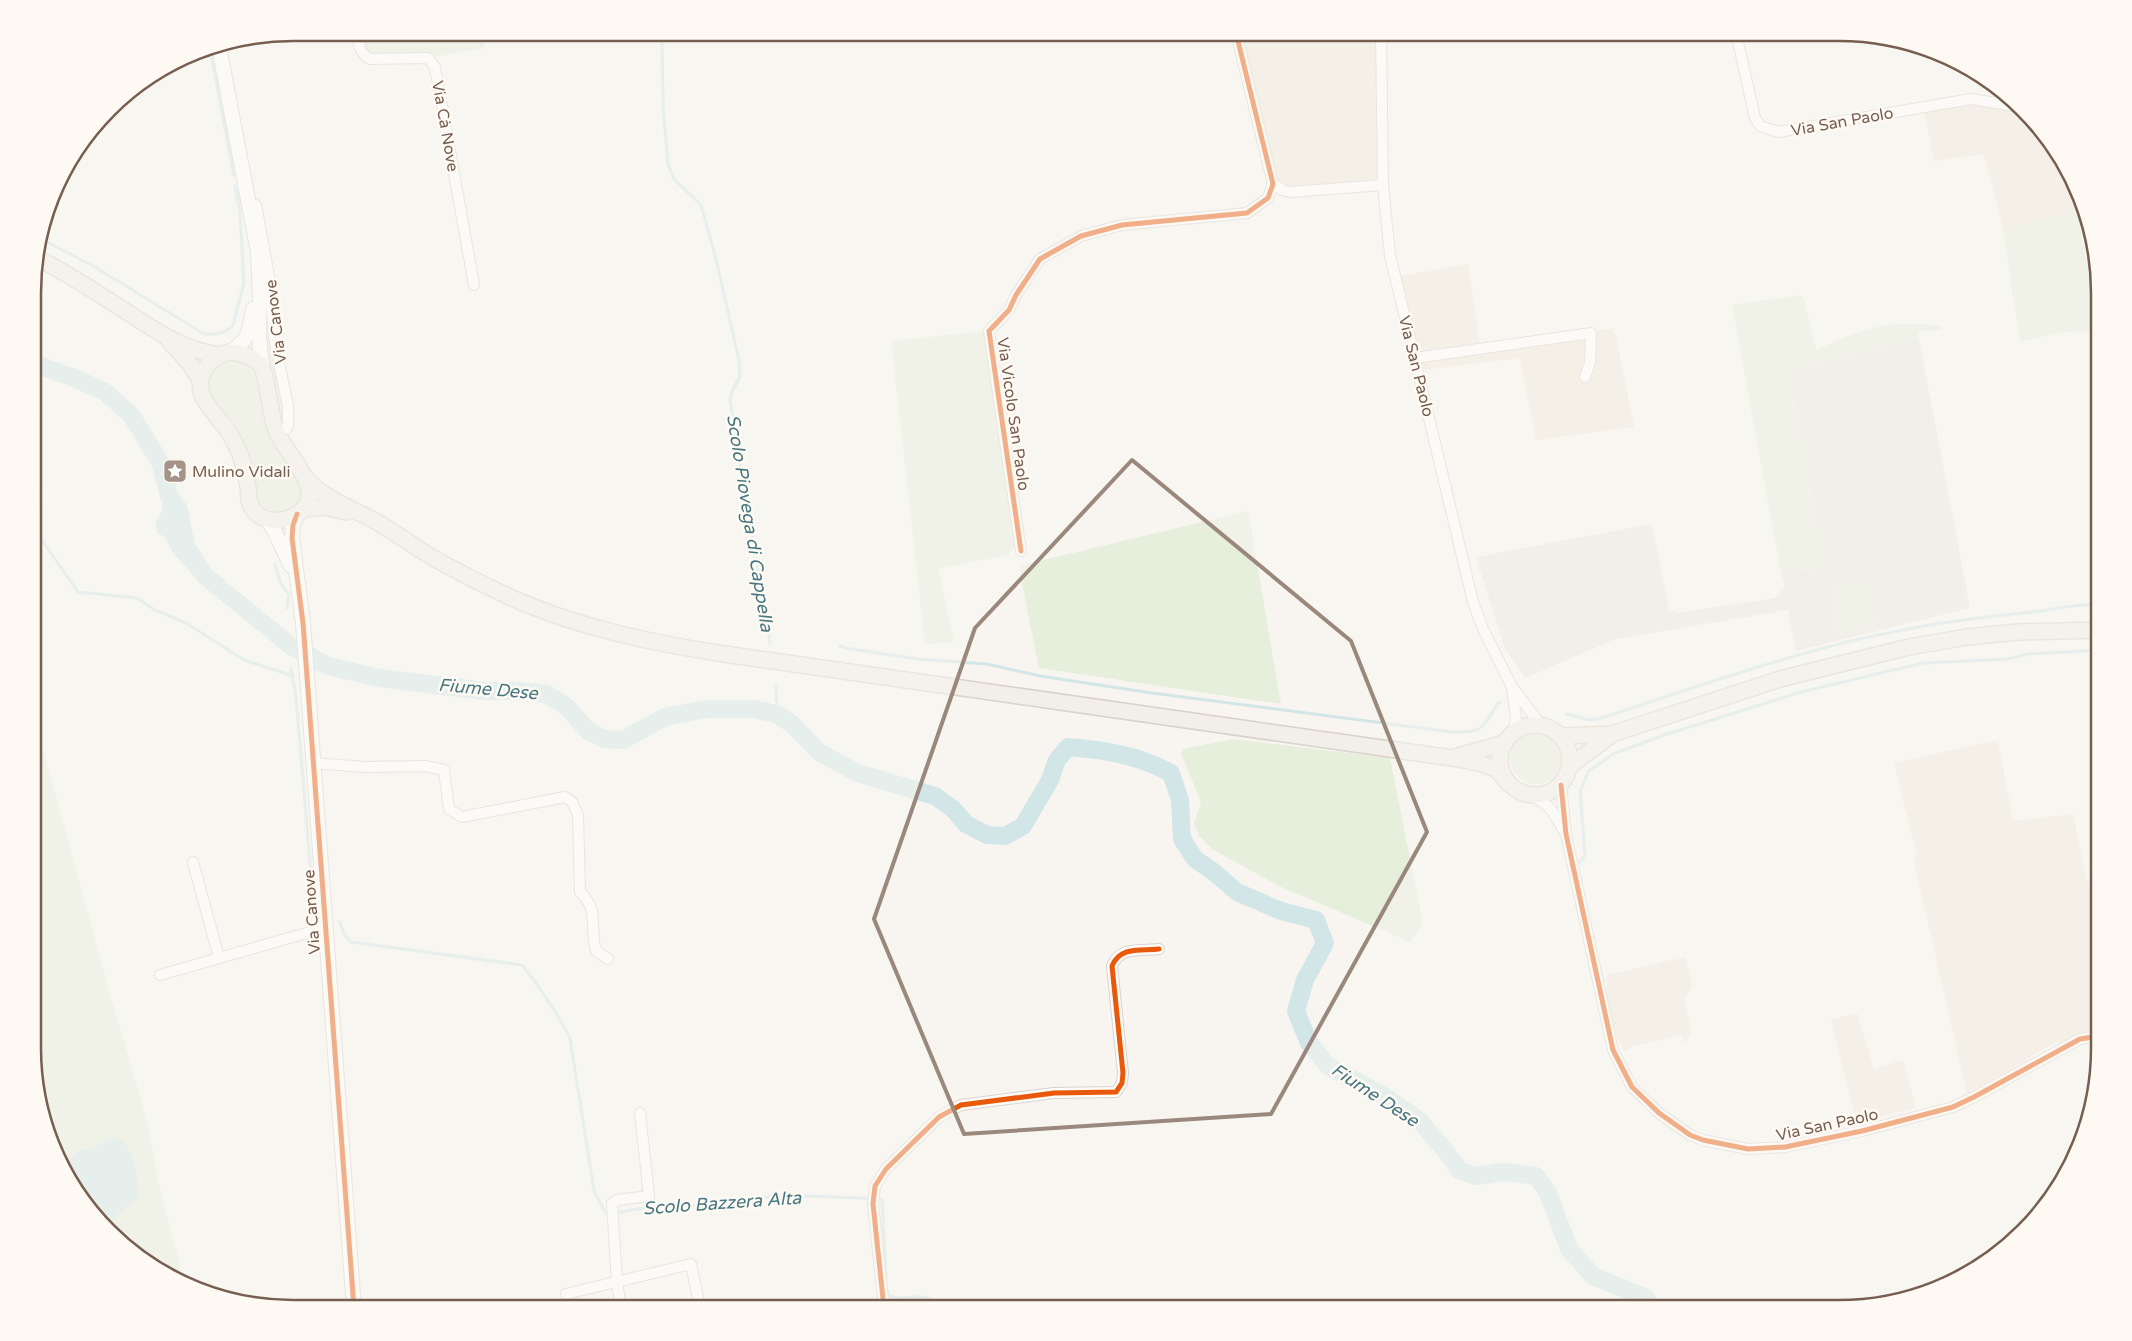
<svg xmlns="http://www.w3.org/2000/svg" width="2132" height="1341" viewBox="0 0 2132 1341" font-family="'Varela Round',sans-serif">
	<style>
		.residential { fill: #f0e8de }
		.industrial { fill: #eae4df }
		.green { fill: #e6eedc }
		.water { fill: #d2e6e8 }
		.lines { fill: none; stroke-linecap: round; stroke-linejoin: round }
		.stream { stroke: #d2e6e8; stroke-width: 3 }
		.river { stroke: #d2e6e8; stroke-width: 18 }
		.street-casing { stroke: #d8d2ce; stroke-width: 12 }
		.secondary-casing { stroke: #d6d1ca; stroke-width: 16 }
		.primary-casing { stroke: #d9d1cc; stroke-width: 18 }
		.street { stroke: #fefefd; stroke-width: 10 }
		.secondary { stroke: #fefefd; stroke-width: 14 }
		.primary { stroke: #f2eee8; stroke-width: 15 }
		.cycleway-casing { stroke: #fefaf3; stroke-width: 8 }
		.cycleway { stroke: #e8590c; stroke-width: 5 }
		.marked { fill: none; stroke: #9b887d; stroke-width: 4; stroke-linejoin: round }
		.labels { text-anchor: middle; stroke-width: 5; stroke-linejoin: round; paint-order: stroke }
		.street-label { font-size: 16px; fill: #765e50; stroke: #fefaf3 }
		.poi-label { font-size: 16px; fill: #765e50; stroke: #fefaf3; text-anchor: start }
		.water-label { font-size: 18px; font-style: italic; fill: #477781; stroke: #fefaf3 }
		.rim { fill: none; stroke: #765e50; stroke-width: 2.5 }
	</style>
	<rect width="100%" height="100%" fill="#f8f5f0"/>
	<!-- residential -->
	<g class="residential">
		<path d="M1240 33H1377L1378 177 1371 181 1288 187 1279 183 1275 175Z"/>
		<path d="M1972 102 2026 112 2065 163 2072 180 2078 214 2003 228 1984 154 1934 161 1924 110Z"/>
		<path d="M1468 264 1480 345 1612 329 1616 337 1634 427 1536 440 1520 358 1424 370 1401 276Z"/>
		<path d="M1993 741H1998L2013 821 2073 814 2083 864 2099 924V1032L2054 1043 1967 1094 1915 866 1916 852 1894 763Z"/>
		<path d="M1685 957 1692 984 1685 1000 1691 1032 1685 1044 1682 1035 1634 1046 1624 1051 1615 1031 1607 996V975Z"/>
		<path d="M1857 1013 1874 1069 1903 1060 1916 1108 1861 1121 1855 1114 1831 1020Z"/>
	</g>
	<!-- industrial -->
	<path class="industrial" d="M1919 339 1970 608 1796 651 1788 610 1615 639 1525 678 1505 649 1476 557 1652 524 1669 609 1677 613 1775 598 1785 588 1780 568 1817 569 1823 561 1788 370Z"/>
	<!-- green -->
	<g class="green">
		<path d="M357 33H482L485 48 428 58 370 59Z"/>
		<path d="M2078 214 2099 331 2062 332 2020 342 2003 228Z"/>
		<path d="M1801 295 1804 298 1816 350C1862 329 1888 318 1940 326L1942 330 1918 331 1919 339 1788 370 1823 561 1817 569 1780 568 1732 305Z"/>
		<path d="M266 320 271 353 285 411 281 415 279 414 273 377 265 353Z"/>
		<path d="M984 331 1015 547 1006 556 938 568 954 642 925 644 891 341Z"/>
		<path d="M231 360C242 361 248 365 256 372 259 381 259 389 260 398 262 413 266 429 273 442 282 459 303 474 303 494 302 511 276 519 264 509 252 498 255 477 250 462 247 453 242 443 238 434 230 418 208 405 208 387 208 372 218 364 231 360Z"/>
		<path d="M1248 511 1281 704 1039 668 1019 568 1027 564Z"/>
		<path d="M1865 581 1878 625 1838 633 1829 587Z"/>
		<path d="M35 719 106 980 148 1124 158 1180 184 1281 148 1265 76 1193 46 1132 35 1082Z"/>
		<circle cx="1536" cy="758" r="26"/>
		<path d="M1233 739 1390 758 1423 924 1410 942 1279 886 1212 849 1199 836 1194 823 1201 802 1181 754 1183 749Z"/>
	</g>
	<!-- water -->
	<g class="water">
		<path d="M167 476 171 488 173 487 187 505 196 548 207 564 194 576 173 553 164 536 158 534 155 523C165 513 164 490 161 477Z"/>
		<path d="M113 1138C138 1141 136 1178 139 1197L119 1213 110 1226 76 1193 62 1164 67 1163 78 1151 88 1150Z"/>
	</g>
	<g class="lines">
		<!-- stream -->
		<g class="stream">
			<path d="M662 33 663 106 668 164 674 179 701 205 716 259 739 360 740 376 732 392 730 400 770 643"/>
			<path d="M210 49 234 176"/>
			<path d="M41 239 95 267 204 334C214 335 226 334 233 325L244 283 240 211 235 186"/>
			<path d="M35 534 42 540 78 592 137 598 155 610 186 623 244 660 293 676"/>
			<path d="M275 565 281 584 289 595 287 608"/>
			<path d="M840 646 845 648 918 659 987 664 1040 676 1152 693 1452 732C1464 732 1478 734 1486 722 1492 715 1492 709 1500 702"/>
			<path d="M291 669 296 697 314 910"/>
			<path d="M776 686 777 714"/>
			<path d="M1566 714 1590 720 1601 718C1685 691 1769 661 1855 640 1911 627 1967 618 2024 613 2048 611 2075 603 2099 605"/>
			<path d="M1580 862 1585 855 1580 792 1588 772 1613 754 1664 735 1801 692 1923 663 2007 659 2029 654 2099 650"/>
			<path d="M340 922 345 936 351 942 522 965C540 988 557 1012 570 1038L594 1191 605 1212H609"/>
			<path d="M620 1212 656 1206 677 1208 782 1195 882 1199 886 1279"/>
			<path d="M886 1288 890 1296C910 1304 921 1286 940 1308"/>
		</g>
		<!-- river -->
		<g class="river">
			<path d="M35 364 72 377 105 392 131 415 160 462 170 499"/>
			<path d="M189 551 205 576 291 646 328 666 379 678 484 691H519L547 694 567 707 588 731 604 739 623 740 665 717 706 709H754L777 714 793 725 819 752 857 773 935 796 953 809 966 824 987 835 1005 836 1023 826 1050 780 1057 760 1068 747C1106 750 1137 755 1171 773L1180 800 1182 839 1195 859 1214 872 1237 892 1281 911 1316 920 1325 943 1305 980 1296 1011 1309 1043 1328 1066 1386 1097 1420 1121 1448 1154 1459 1170 1476 1176 1504 1172 1536 1176 1548 1193 1569 1249 1593 1276 1646 1298 1652 1308"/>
		</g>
		<!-- street casing -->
		<g class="street-casing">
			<g id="street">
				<path d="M357 33C359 44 359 53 370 59L428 58 435 67 474 285"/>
				<path d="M1381 33 1383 185 1390 255 1473 602 1483 629 1512 687 1541 725"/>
				<path d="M1736 33 1755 118 1760 126 1778 132 1971 99 2021 107"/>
				<path d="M1273 184 1282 190 1290 192 1383 185"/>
				<path d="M256 205 270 282 274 338 288 406V426L286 429 277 433"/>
				<path d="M1415 358 1591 333 1590 363 1585 377"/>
				<path d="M1021 551 989 331 1009 310 1016 295 1040 259 1081 236 1122 225 1247 213 1268 198 1273 184 1236 33"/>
				<path d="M1512 688 1516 718 1514 732"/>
				<path d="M312 763 366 767 425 766 444 770 449 809 462 817 565 797 572 802 578 815 580 892C600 910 589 928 596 951L608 959"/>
				<path d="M1561 785 1566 834 1613 1050 1632 1087 1659 1113 1690 1135 1703 1140 1748 1149 1785 1147 1862 1131 1953 1107 1974 1097 2080 1039 2099 1036"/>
				<path d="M1531 796C1551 804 1554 814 1564 831"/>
				<path d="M193 862 219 958"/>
				<path d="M160 975 310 932 324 931"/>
				<path d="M566 1294 691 1264 700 1308"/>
				<path d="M621 1308 617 1282 612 1203 617 1200 649 1196 640 1113"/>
				<path d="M884 1308 873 1204 875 1186 886 1169 939 1117 961 1105 1054 1093 1116 1092 1122 1083 1123 1073 1112 966C1120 946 1140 951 1159 949"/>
			</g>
		</g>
		<!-- secondary casing -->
		<g class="secondary-casing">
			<g id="secondary">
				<path d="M219 47 258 252 260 301 259 337 262 366"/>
				<path d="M229 352C248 343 250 329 253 309"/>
				<path d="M297 514 293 525 292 538 303 623 354 1308"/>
				<path d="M265 518 273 528 291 566"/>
			</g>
		</g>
		<!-- primary casing -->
		<g class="primary-casing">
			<g id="primary">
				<path d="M35 257C68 273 97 293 127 312 156 331 185 351 220 355"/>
				<path d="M169 341 190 364 200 380"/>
				<path d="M229 352C240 353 252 356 260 364 267 371 270 416 276 430 284 452 328 491 300 512 284 524 258 525 250 503 248 498 249 492 248 487 246 474 243 460 237 447 233 439 227 429 221 422 208 405 192 391 205 369 210 360 219 355 229 352Z"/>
				<path d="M307 479C325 500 354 509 377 522 397 534 415 547 435 559 460 573 486 586 512 598 579 628 653 643 724 654L1452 758 1479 763 1496 769 1508 783"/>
				<path d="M304 509 325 507 347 512"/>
				<circle cx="1535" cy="760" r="35"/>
				<path d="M1561 736 1612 734 1780 679 1909 647 1967 637 2018 632 2099 630"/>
				<path d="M1458 756 1505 743"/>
				<path d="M1570 766 1611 735"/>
			</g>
		</g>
		<!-- street -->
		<use href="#street" class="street"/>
		<!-- secondary -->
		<use href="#secondary" class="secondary"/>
		<!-- primary -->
		<use href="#primary" class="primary"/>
		<!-- cycleway casing -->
		<g class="cycleway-casing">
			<g id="cycleway">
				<path d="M297 514 293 525 292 538 303 623 354 1308"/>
				<path d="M1021 551 989 331 1009 310 1016 295 1040 259 1081 236 1122 225 1247 213 1268 198 1273 184 1236 33"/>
				<path d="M1561 785 1566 834 1613 1050 1632 1087 1659 1113 1690 1135 1703 1140 1748 1149 1785 1147 1862 1131 1953 1107 1974 1097 2080 1039 2099 1036"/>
				<path d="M884 1308 873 1204 875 1186 886 1169 939 1117 961 1105 1054 1093 1116 1092 1122 1083 1123 1073 1112 966C1120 946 1140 951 1159 949"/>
			</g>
		</g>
		<!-- cycleway -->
		<use href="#cycleway" class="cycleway"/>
	</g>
	<!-- marked area -->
	<path d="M0 0H2132V1341H0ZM1132 460 1351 641 1427 832 1271 1114 964 1134 874 919 975 628Z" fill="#f8f5f0" fill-opacity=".55" fill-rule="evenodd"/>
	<path class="marked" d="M1132 460 1351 641 1427 832 1271 1114 964 1134 874 919 975 628Z"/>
	<!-- icons -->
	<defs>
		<g id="sight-square" transform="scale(1.25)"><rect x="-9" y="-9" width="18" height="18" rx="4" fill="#a49388" stroke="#fefaf3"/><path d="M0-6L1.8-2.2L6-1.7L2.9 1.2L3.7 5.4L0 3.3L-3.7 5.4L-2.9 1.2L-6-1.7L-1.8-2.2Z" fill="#fff"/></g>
	</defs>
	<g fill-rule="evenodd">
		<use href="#sight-square" x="175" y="471"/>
	</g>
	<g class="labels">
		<!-- street labels -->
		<g class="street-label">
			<text transform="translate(1842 121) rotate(-10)" y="6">Via San Paolo</text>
			<text transform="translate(446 126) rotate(80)" y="6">Via Cà Nove</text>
			<text transform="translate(275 322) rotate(-97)" y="6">Via Canove</text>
			<text transform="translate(1417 366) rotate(76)" y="6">Via San Paolo</text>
			<text transform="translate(1014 414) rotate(82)" y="6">Via Vicolo San Paolo</text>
			<text transform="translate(311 912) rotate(-94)" y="6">Via Canove</text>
			<text transform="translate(1827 1124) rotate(-12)" y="6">Via San Paolo</text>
		</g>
		<!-- poi labels -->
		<g class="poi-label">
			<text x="192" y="477">Mulino Vidali</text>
		</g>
		<!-- water labels -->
		<g class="water-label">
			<text transform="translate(750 523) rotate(81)" y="6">Scolo Piovega di Cappella</text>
			<text transform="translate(488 689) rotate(5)" y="6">Fiume Dese</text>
			<text transform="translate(1375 1095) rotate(33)" y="6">Fiume Dese</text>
			<text transform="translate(722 1203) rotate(-4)" y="6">Scolo Bazzera Alta</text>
		</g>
	</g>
	<!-- crop -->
	<path d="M0 0H2132V1341H0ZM293 41H1839A252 252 0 0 1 2091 293V1048A252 252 0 0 1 1839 1300H293A252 252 0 0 1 41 1048V293A252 252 0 0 1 293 41Z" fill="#fefaf3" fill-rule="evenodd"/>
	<path class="rim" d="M293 41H1839A252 252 0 0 1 2091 293V1048A252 252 0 0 1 1839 1300H293A252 252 0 0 1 41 1048V293A252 252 0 0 1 293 41Z"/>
</svg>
